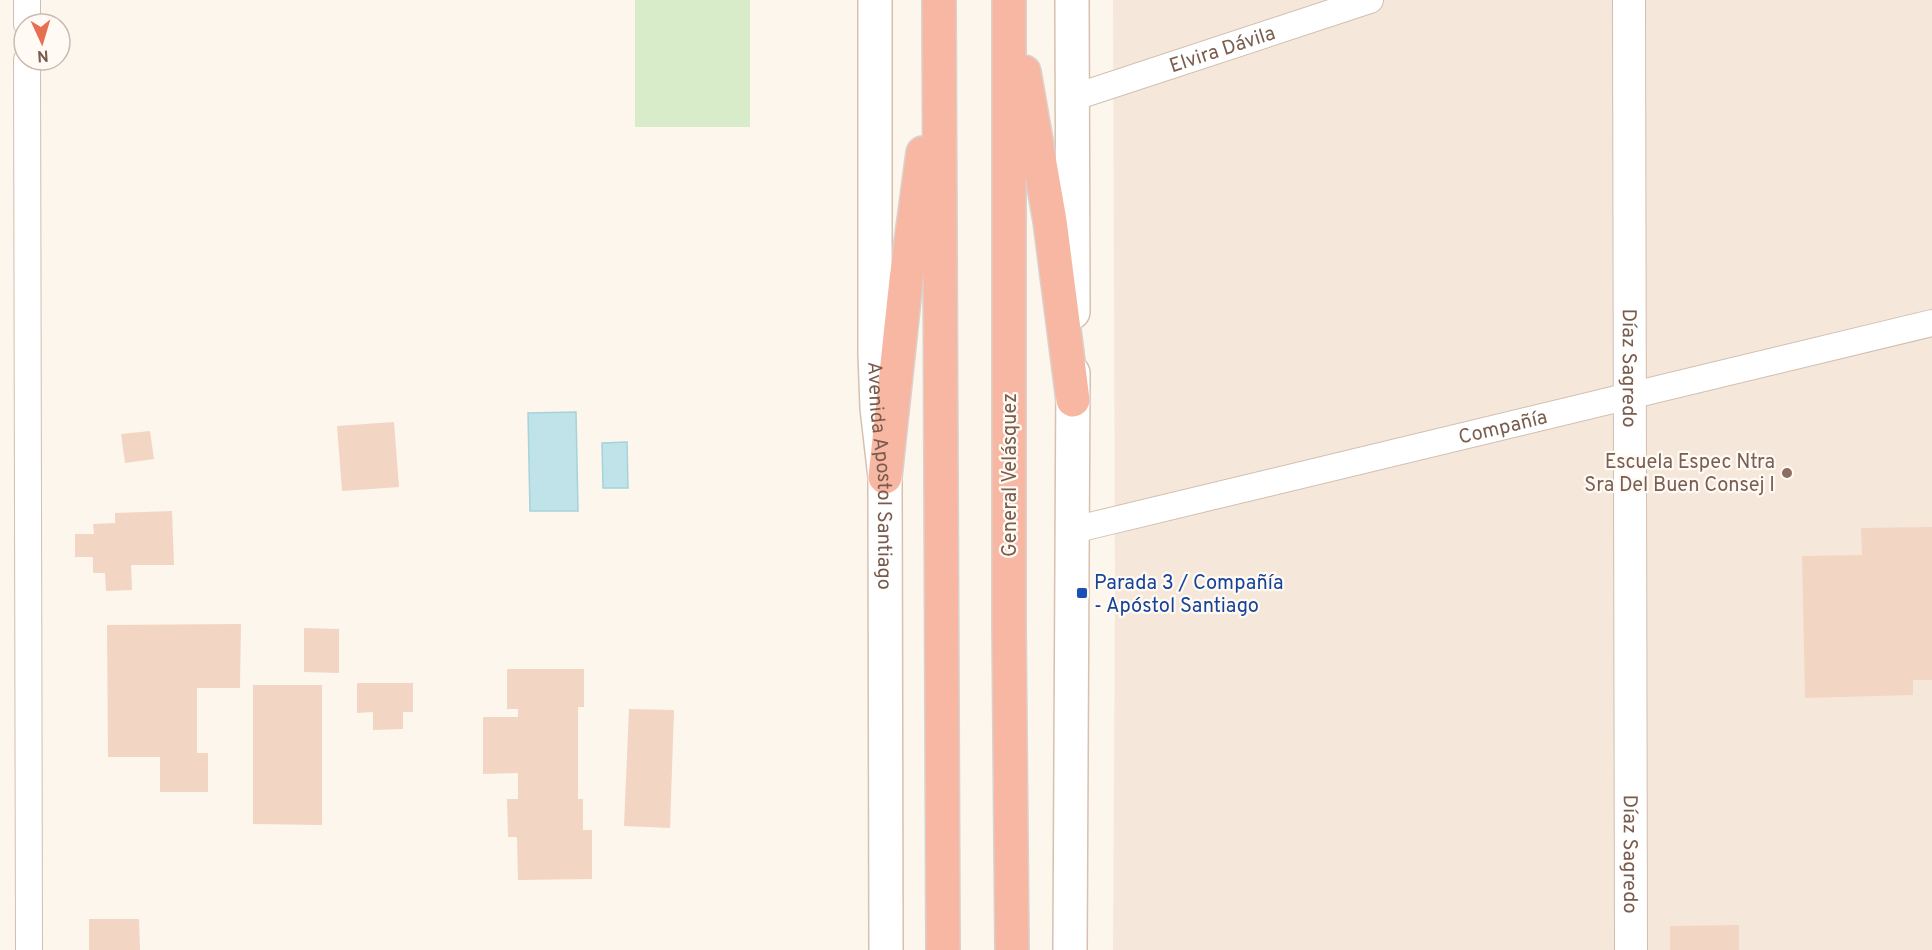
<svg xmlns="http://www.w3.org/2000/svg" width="1932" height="950" viewBox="0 0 1932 950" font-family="Overpass,sans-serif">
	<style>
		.residential { fill: #f5e8da }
		.green { fill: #d8ecc9 }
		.water { fill: #bfe3e8; stroke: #a5d3da; stroke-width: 1.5 }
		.building { fill: #f3d5c3 }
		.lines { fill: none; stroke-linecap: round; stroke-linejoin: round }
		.minor-casing { stroke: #d1beb0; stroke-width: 28 }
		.tertiary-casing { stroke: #d1beb0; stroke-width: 34 }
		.secondary-casing { stroke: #d6c0b0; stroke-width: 36 }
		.motorway-casing { stroke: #dad1cd; stroke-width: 36 }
		.minor { stroke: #fff; stroke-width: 26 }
		.tertiary { stroke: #fff; stroke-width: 32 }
		.secondary { stroke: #fff; stroke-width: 33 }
		.motorway { stroke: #f7b7a3; stroke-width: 33 }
		.education-dot { fill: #8d6e63; stroke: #fffaf3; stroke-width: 2 }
		.transit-dot { fill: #1a4fb4; stroke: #fffaf3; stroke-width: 2 }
		.labels { text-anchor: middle; stroke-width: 4.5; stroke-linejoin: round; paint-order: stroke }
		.street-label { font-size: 20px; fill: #7a5c4d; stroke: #fffaf3 }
		.education-label { font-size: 20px; fill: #785e54; stroke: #fffaf3; text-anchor: end }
		.transit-label { font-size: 20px; fill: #164399; stroke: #fffaf3; text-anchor: start }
	</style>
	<rect width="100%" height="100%" fill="#fdf6ec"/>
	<!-- residential -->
	<path class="residential" d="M1113 0H1932V950H1113L1115 595Z"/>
	<!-- green -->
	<rect class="green" x="635" y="0" width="115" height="127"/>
	<!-- water -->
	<g class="water">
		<path d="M576 412 578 511H530L528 413Z"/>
		<path d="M627 442 628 488H603L602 443Z"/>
	</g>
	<!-- building -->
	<g class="building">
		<path d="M394 422 399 487 342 491 337 426Z"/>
		<path d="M150 431 154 459 125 463 121 434Z"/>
		<path d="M172 511 174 565H131L132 590 106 591 105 573H93V557H75V534H94L93 524 115 523V513Z"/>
		<path d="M1932 527V680H1913V695L1805 698 1802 556 1862 555 1861 528Z"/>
		<path d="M241 624 240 688H197V753H208V792H160V757H108L107 625Z"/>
		<path d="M304 628 339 629V673L304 672Z"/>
		<path d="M507 669H584V707H578V799H583V830H592V879L518 880 517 837H508L507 799H518V773L483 774V717H518V709H507Z"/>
		<path d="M357 683H413V712H403V729L373 730V712L357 713Z"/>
		<path d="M253 685H322V825L253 824Z"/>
		<path d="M629 709 674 710 670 828 624 826Z"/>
		<path d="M89 919H139L140 950H89Z"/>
		<path d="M1739 925V950H1670V926Z"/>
	</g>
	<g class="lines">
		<!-- minor casing -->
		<g class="minor-casing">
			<g id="minor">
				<path d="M27 0V24"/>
				<path d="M27 60 29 950"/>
				<path id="s1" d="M1072 98 1370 0"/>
				<path id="s2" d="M1073 530 1932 323"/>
			</g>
		</g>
		<!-- tertiary casing -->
		<g class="tertiary-casing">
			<g id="tertiary">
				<path id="s3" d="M1629 0 1631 950"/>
			</g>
		</g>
		<!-- secondary casing -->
		<g class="secondary-casing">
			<g id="secondary">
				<path id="s4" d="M875 0V354L877 408 885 477 886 950"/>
				<path d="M1072 0 1073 312"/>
				<path d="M1070 950 1073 373"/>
			</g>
		</g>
		<!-- motorway casing -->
		<g class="motorway-casing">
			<g id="motorway">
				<path d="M939 0 943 950"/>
				<path d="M1009 0V626L1012 950"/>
				<path d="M1024 72 1050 221 1073 400"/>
				<path d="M885 477 906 280 923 153"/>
			</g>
		</g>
		<!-- minor -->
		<use href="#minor" class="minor"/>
		<!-- tertiary -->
		<use href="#tertiary" class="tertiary"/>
		<!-- secondary -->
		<use href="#secondary" class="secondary"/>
		<!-- motorway -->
		<use href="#motorway" class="motorway"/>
	</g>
	<!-- markers -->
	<circle class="education-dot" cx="1787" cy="473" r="6"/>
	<rect class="transit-dot" x="1076" y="587" width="12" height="12" rx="3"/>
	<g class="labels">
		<!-- street labels -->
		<g class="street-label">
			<text dy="7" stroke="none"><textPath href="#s1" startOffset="158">Elvira Dávila</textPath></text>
			<text dy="7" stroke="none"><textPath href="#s3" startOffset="368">Díaz Sagredo</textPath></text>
			<text dy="7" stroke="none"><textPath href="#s2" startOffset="442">Compañía</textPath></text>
			<text dy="7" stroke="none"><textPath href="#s4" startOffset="476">Avenida Apostol Santiago</textPath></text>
			<text transform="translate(1009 475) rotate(-90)" y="7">General Velásquez</text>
			<text dy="7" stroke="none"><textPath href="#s3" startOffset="854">Díaz Sagredo</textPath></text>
		</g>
		<!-- education labels -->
		<g class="education-label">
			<text x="1775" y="468">Escuela Espec Ntra<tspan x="1775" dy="23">Sra Del Buen Consej I</tspan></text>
		</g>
		<!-- transit labels -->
		<g class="transit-label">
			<text x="1094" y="589">Parada 3 / Compañía<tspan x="1094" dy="23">- Apóstol Santiago</tspan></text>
		</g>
	</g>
	<!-- north arrow -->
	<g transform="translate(42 42) rotate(176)"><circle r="28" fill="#fffaf3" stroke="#cabbb1" stroke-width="1.5"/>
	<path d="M0-4.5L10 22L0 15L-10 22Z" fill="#e76f51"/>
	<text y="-9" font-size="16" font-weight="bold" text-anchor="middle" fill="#7a5c4d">N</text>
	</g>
</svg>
